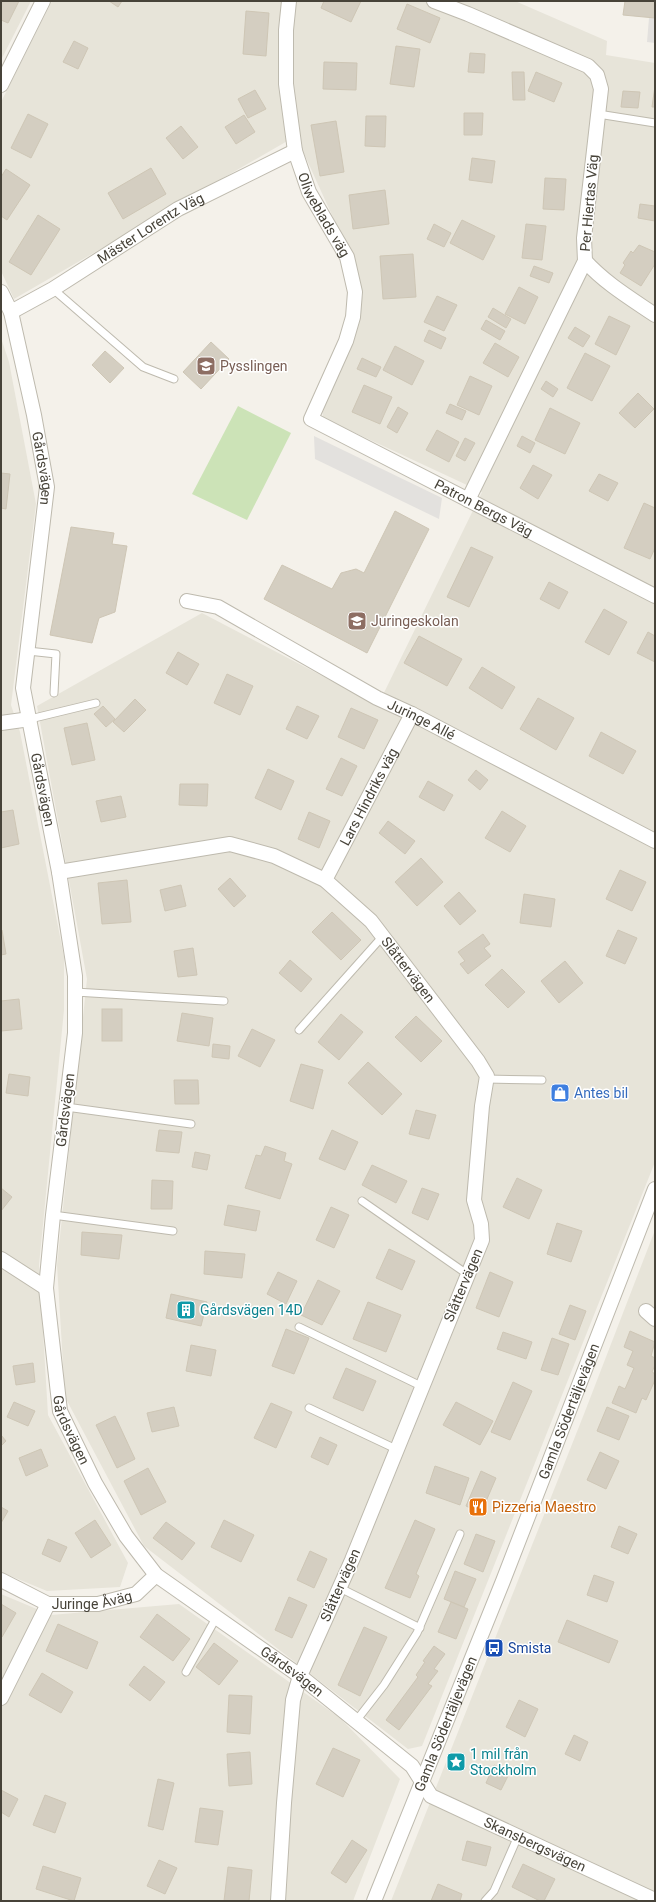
<svg xmlns="http://www.w3.org/2000/svg" width="656" height="1902" viewBox="0 0 656 1902" font-family="Roboto,sans-serif">
	<style>
		.residential { fill: #e7e4d9 }
		.green { fill: #cce3b7 }
		.parking { fill: #e3e1de }
		.building { fill: #d4cec1; stroke: #cec6b5 }
		.lines { fill: none; stroke-linecap: round; stroke-linejoin: round }
		.lane-casing { stroke: #bebaae; stroke-width: 9 }
		.street-casing { stroke: #bebaae; stroke-width: 16 }
		.lane { stroke: #fff; stroke-width: 7 }
		.street { stroke: #fff; stroke-width: 14 }
		.labels { text-anchor: middle; stroke-width: 3; stroke-linejoin: round; paint-order: stroke }
		.street-label { font-size: 14px; fill: #474339; stroke: #fff }
		.education-label { font-size: 14px; fill: #785e54; stroke: #fff; text-anchor: start }
		.shop-label { font-size: 14px; fill: #366cbe; stroke: #fff; text-anchor: start }
		.culture-label { font-size: 14px; fill: #0d838f; stroke: #fff; text-anchor: start }
		.food-label { font-size: 14px; fill: #c56008; stroke: #fff; text-anchor: start }
		.transit-label { font-size: 14px; fill: #164399; stroke: #fff; text-anchor: start }
	</style>
	<rect width="100%" height="100%" fill="#f4f1ea"/>
	<!-- residential -->
	<g class="residential">
		<path d="M1 1H31L1 60Z"/>
		<path d="M52 1H515L607 41 606 55 655 63V1162L422 1746 408 1749 144 1546 65 1397 57 1265 87 979 37 706 202 613 378 705 482 492 323 418 322 404 350 347 363 294 351 257 296 136 14 299 1 271V102Z"/>
		<path d="M1 338 9 362 36 504 11 705 20 732 64 957V1010L39 1265 48 1415 128 1563 120 1587 47 1591 1 1572Z"/>
		<path d="M655 1230V1901H391L584 1414Z"/>
		<path d="M1 1594 51 1615 179 1604 340 1718 400 1779 353 1901H1Z"/>
	</g>
	<!-- green -->
	<path class="green" d="M238 406 291 433 247 520 192 494Z"/>
	<!-- parking -->
	<g class="parking">
		<path d="M649 18H655V43L647 42Z"/>
		<path d="M314 436 442 498 439 519 315 459Z"/>
	</g>
	<!-- building -->
	<g class="building">
		<path d="M1 1H19L8 23 1 20Z"/>
		<path d="M109 1H122L118 7Z"/>
		<path d="M324 1H361L351 22 321 8Z"/>
		<path d="M625 1H655V18L623 15Z"/>
		<path d="M407 4 440 18 430 43 397 29Z"/>
		<path d="M246 11 269 13 266 56 243 54Z"/>
		<path d="M74 41 88 48 78 69 63 62Z"/>
		<path d="M396 46 420 49 414 87 390 84Z"/>
		<path d="M470 53 485 54 484 73 468 72Z"/>
		<path d="M324 62 357 63 356 90 323 89Z"/>
		<path d="M512 72H524L525 100H513Z"/>
		<path d="M536 72 562 83 554 102 528 91Z"/>
		<path d="M655 86V107H652Z"/>
		<path d="M255 90 266 109 248 118 238 99Z"/>
		<path d="M623 91 640 92 638 108 621 107Z"/>
		<path d="M464 113H483L482 135H464Z"/>
		<path d="M28 114 48 124 31 158 11 148Z"/>
		<path d="M244 115 255 132 236 144 225 127Z"/>
		<path d="M366 116H386L385 147 365 146Z"/>
		<path d="M336 121 344 172 320 176 311 125Z"/>
		<path d="M181 126 198 147 183 159 166 138Z"/>
		<path d="M472 158 495 161 492 183 469 180Z"/>
		<path d="M151 168 166 194 123 219 108 193Z"/>
		<path d="M6 169 30 185 7 220 1 216V177Z"/>
		<path d="M545 178 566 179 564 210 543 209Z"/>
		<path d="M385 190 389 224 353 229 349 195Z"/>
		<path d="M640 204 655 206V221L638 218Z"/>
		<path d="M38 215 60 229 31 275 9 262Z"/>
		<path d="M462 220 495 236 483 260 450 243Z"/>
		<path d="M434 224 451 233 444 247 427 239Z"/>
		<path d="M526 224 546 226 542 260 522 258Z"/>
		<path d="M639 245 655 252V264L641 286 620 273 625 265 623 263 631 251 633 253Z"/>
		<path d="M413 254 416 297 383 299 380 256Z"/>
		<path d="M534 266 553 273 549 283 530 276Z"/>
		<path d="M519 287 538 297 525 324 505 314Z"/>
		<path d="M437 296 457 305 444 331 424 322Z"/>
		<path d="M493 308 511 319 506 328 488 317Z"/>
		<path d="M609 316 630 326 616 355 595 344Z"/>
		<path d="M486 320 505 331 500 340 481 329Z"/>
		<path d="M575 327 590 336 583 347 568 338Z"/>
		<path d="M429 330 446 338 441 349 424 341Z"/>
		<path d="M211 342 229 359 201 389 183 372Z"/>
		<path d="M495 343 519 357 508 377 483 363Z"/>
		<path d="M395 346 424 361 412 385 383 370Z"/>
		<path d="M105 351 124 368 110 383 92 365Z"/>
		<path d="M585 353 610 366 592 401 567 388Z"/>
		<path d="M362 358 381 367 376 377 357 369Z"/>
		<path d="M470 376 492 386 479 415 457 405Z"/>
		<path d="M546 381 558 389 553 397 541 389Z"/>
		<path d="M364 385 392 397 380 424 352 412Z"/>
		<path d="M638 393 654 409 635 428 619 413Z"/>
		<path d="M450 404 466 411 462 420 446 413Z"/>
		<path d="M398 407 408 413 397 433 387 427Z"/>
		<path d="M550 408 580 423 565 454 535 440Z"/>
		<path d="M437 430 459 442 449 462 426 450Z"/>
		<path d="M522 436 535 443 530 453 517 446Z"/>
		<path d="M465 438 475 443 465 461 456 456Z"/>
		<path d="M533 465 552 475 538 499 520 488Z"/>
		<path d="M1 473 10 474 6 509 1 508Z"/>
		<path d="M599 474 618 483 608 501 589 491Z"/>
		<path d="M644 503 655 508V548L650 559 624 548Z"/>
		<path d="M395 511 429 529 367 653 264 599 282 565 332 589 341 573 356 569 364 573Z"/>
		<path d="M71 527 114 533 112 544 127 546 115 612 99 618 92 643 50 635Z"/>
		<path d="M471 547 493 557 469 607 447 597Z"/>
		<path d="M549 582 568 592 559 609 540 599Z"/>
		<path d="M604 609 627 622 609 655 585 642Z"/>
		<path d="M648 632 655 636V662L637 653Z"/>
		<path d="M419 636 462 659 447 686 404 663Z"/>
		<path d="M178 652 199 664 187 685 166 673Z"/>
		<path d="M482 667 515 687 502 709 469 688Z"/>
		<path d="M227 674 253 686 240 715 214 703Z"/>
		<path d="M538 698 574 718 556 750 520 729Z"/>
		<path d="M135 699 146 710 124 732 113 722Z"/>
		<path d="M103 706 115 719 106 727 94 714Z"/>
		<path d="M297 706 319 716 307 739 286 729Z"/>
		<path d="M351 708 378 720 364 749 338 737Z"/>
		<path d="M87 723 95 760 72 765 64 728Z"/>
		<path d="M601 732 636 751 623 774 589 756Z"/>
		<path d="M341 758 357 766 342 796 326 789Z"/>
		<path d="M268 769 294 781 281 810 255 798Z"/>
		<path d="M476 770 488 780 480 790 468 780Z"/>
		<path d="M428 781 453 795 444 811 419 797Z"/>
		<path d="M180 784H208L207 806 179 805Z"/>
		<path d="M121 796 126 817 101 822 96 801Z"/>
		<path d="M13 810 19 844 1 848V812Z"/>
		<path d="M502 811 526 826 510 852 485 838Z"/>
		<path d="M309 812 330 821 319 848 298 839Z"/>
		<path d="M388 821 415 841 405 854 379 833Z"/>
		<path d="M421 858 443 882 417 906 395 882Z"/>
		<path d="M620 870 646 882 632 911 606 899Z"/>
		<path d="M230 878 246 896 234 907 218 889Z"/>
		<path d="M127 880 131 922 102 924 98 883Z"/>
		<path d="M181 885 186 906 165 911 160 890Z"/>
		<path d="M459 892 476 911 460 925 444 906Z"/>
		<path d="M524 894 555 899 551 927 520 923Z"/>
		<path d="M332 912 361 940 341 960 312 932Z"/>
		<path d="M2 930 6 954 1 955V931Z"/>
		<path d="M618 930 637 938 625 964 606 956Z"/>
		<path d="M483 934 490 944 484 948 491 956 468 974 460 964 465 961 458 952Z"/>
		<path d="M193 948 197 975 178 977 174 951Z"/>
		<path d="M290 960 312 979 301 992 279 973Z"/>
		<path d="M565 961 583 983 559 1003 541 981Z"/>
		<path d="M502 969 525 992 508 1008 485 985Z"/>
		<path d="M19 999 22 1029 1 1031V1001Z"/>
		<rect x="102" y="1009" width="20" height="32"/>
		<path d="M182 1013 213 1018 209 1046 177 1041Z"/>
		<path d="M341 1014 363 1032 339 1060 318 1042Z"/>
		<path d="M416 1016 442 1041 421 1062 395 1037Z"/>
		<path d="M252 1029 275 1040 260 1067 238 1056Z"/>
		<path d="M213 1044 230 1046 229 1059 212 1057Z"/>
		<path d="M368 1062 402 1094 382 1115 348 1083Z"/>
		<path d="M301 1064 323 1070 313 1109 290 1101Z"/>
		<path d="M9 1074 30 1077 28 1096 6 1093Z"/>
		<path d="M174 1080H198L199 1104H175Z"/>
		<path d="M416 1110 436 1115 429 1139 409 1134Z"/>
		<path d="M159 1130 182 1132 179 1153 156 1151Z"/>
		<path d="M332 1130 358 1142 345 1170 319 1159Z"/>
		<path d="M265 1146 286 1153 284 1161 292 1164 280 1199 245 1188 256 1155 261 1156Z"/>
		<path d="M195 1152 210 1155 207 1170 192 1167Z"/>
		<path d="M372 1165 407 1181 396 1203 362 1185Z"/>
		<path d="M517 1178 542 1190 529 1219 503 1207Z"/>
		<path d="M152 1180 173 1181 172 1209H151Z"/>
		<path d="M1 1188 12 1197 1 1211Z"/>
		<path d="M422 1188 439 1194 428 1220 412 1213Z"/>
		<path d="M228 1205 260 1211 256 1231 224 1225Z"/>
		<path d="M331 1207 349 1215 334 1248 316 1240Z"/>
		<path d="M557 1223 582 1231 571 1262 547 1254Z"/>
		<path d="M82 1232 122 1235 119 1259 81 1255Z"/>
		<path d="M389 1249 415 1261 402 1290 376 1278Z"/>
		<path d="M205 1251 245 1254 242 1278 204 1274Z"/>
		<path d="M278 1272 297 1281 286 1304 267 1294Z"/>
		<path d="M490 1272 513 1282 499 1317 476 1308Z"/>
		<path d="M318 1280 340 1291 322 1325 301 1315Z"/>
		<path d="M171 1294 207 1302 201 1326 166 1318Z"/>
		<path d="M368 1302 401 1315 386 1352 353 1339Z"/>
		<path d="M570 1305 586 1311 575 1340 559 1334Z"/>
		<path d="M286 1329 309 1338 294 1374 272 1366Z"/>
		<path d="M630 1331 655 1342 651 1356 655 1358V1365L652 1372 655 1374V1380L646 1400 642 1398 636 1413 612 1403 619 1386 625 1389 634 1368 627 1365 633 1351 624 1347Z"/>
		<path d="M503 1332 532 1342 526 1359 497 1349Z"/>
		<path d="M552 1338 569 1344 558 1375 541 1370Z"/>
		<path d="M191 1345 216 1350 211 1376 186 1371Z"/>
		<path d="M33 1363 35 1382 16 1385 13 1366Z"/>
		<path d="M346 1368 376 1381 363 1411 333 1398Z"/>
		<path d="M513 1382 532 1391 510 1440 491 1432Z"/>
		<path d="M14 1402 35 1411 28 1426 7 1417Z"/>
		<path d="M456 1402 493 1421 480 1445 443 1425Z"/>
		<path d="M271 1403 292 1412 276 1448 254 1438Z"/>
		<path d="M174 1407 179 1426 152 1432 147 1413Z"/>
		<path d="M607 1407 629 1416 619 1440 597 1431Z"/>
		<path d="M115 1416 135 1459 117 1468 96 1425Z"/>
		<path d="M1 1435 6 1441 1 1446Z"/>
		<path d="M320 1437 337 1445 328 1465 311 1457Z"/>
		<path d="M41 1449 48 1466 26 1476 19 1458Z"/>
		<path d="M600 1452 619 1461 606 1489 587 1480Z"/>
		<path d="M435 1466 469 1478 460 1505 426 1493Z"/>
		<path d="M148 1468 166 1502 141 1515 124 1481Z"/>
		<path d="M481 1471 496 1478 481 1513 466 1506Z"/>
		<path d="M1 1507 8 1511 1 1523Z"/>
		<path d="M95 1520 111 1545 91 1558 75 1533Z"/>
		<path d="M224 1520 254 1535 241 1562 211 1547Z"/>
		<path d="M415 1520 435 1529 416 1574 419 1576 410 1598 385 1588Z"/>
		<path d="M166 1522 195 1543 182 1560 153 1538Z"/>
		<path d="M619 1526 637 1534 628 1554 611 1547Z"/>
		<path d="M476 1534 495 1541 483 1572 464 1564Z"/>
		<path d="M48 1539 67 1547 60 1562 42 1554Z"/>
		<path d="M310 1551 327 1559 314 1588 297 1580Z"/>
		<path d="M455 1571 476 1579 464 1607 444 1599Z"/>
		<path d="M594 1575 614 1582 607 1602 587 1595Z"/>
		<path d="M289 1597 307 1605 292 1638 275 1630Z"/>
		<path d="M451 1602 468 1609 456 1639 438 1632Z"/>
		<path d="M1 1604 16 1613 2 1637H1Z"/>
		<path d="M157 1614 190 1639 173 1661 140 1637Z"/>
		<path d="M567 1620 618 1641 609 1663 558 1642Z"/>
		<path d="M58 1624 98 1642 87 1669 46 1651Z"/>
		<path d="M364 1627 387 1637 360 1696 338 1685Z"/>
		<path d="M214 1643 238 1661 219 1685 196 1667Z"/>
		<path d="M434 1646 445 1654 434 1669 438 1671 428 1684 432 1686 399 1730 386 1720 418 1677 416 1675 425 1662 423 1661Z"/>
		<path d="M144 1666 165 1682 150 1701 129 1685Z"/>
		<path d="M42 1673 73 1692 61 1713 29 1695Z"/>
		<path d="M229 1695 252 1696 250 1734 227 1732Z"/>
		<path d="M519 1700 538 1709 525 1737 506 1727Z"/>
		<path d="M574 1735 588 1742 580 1761 565 1754Z"/>
		<path d="M333 1748 360 1760 343 1797 316 1784Z"/>
		<path d="M250 1752 252 1784 229 1786 227 1754Z"/>
		<path d="M494 1765 510 1772 501 1790 486 1783Z"/>
		<path d="M158 1779 174 1783 163 1830 148 1826Z"/>
		<path d="M1 1790 18 1799 9 1817 1 1812Z"/>
		<path d="M45 1795 66 1803 55 1833 33 1825Z"/>
		<path d="M200 1808 223 1811 218 1845 195 1842Z"/>
		<path d="M352 1840 367 1850 346 1883 331 1873Z"/>
		<path d="M467 1841 491 1847 486 1866 462 1860Z"/>
		<path d="M159 1860 177 1868 165 1894 147 1886Z"/>
		<path d="M523 1864 555 1879 544 1901H540L512 1887Z"/>
		<path d="M43 1866 81 1878 74 1901 36 1889Z"/>
		<path d="M228 1867 252 1870 249 1901H224Z"/>
		<path d="M438 1884 462 1894 460 1901H431Z"/>
	</g>
	<g class="lines">
		<!-- lane casing -->
		<g class="lane-casing">
			<g id="lane">
				<path d="M598 114 655 123"/>
				<path d="M53 289 143 367 174 379"/>
				<path d="M28 651 56 654 54 693"/>
				<path d="M30 719 96 703"/>
				<path d="M75 992 224 1001"/>
				<path d="M299 1030 382 937"/>
				<path d="M486 1079 542 1080"/>
				<path d="M66 1107 191 1124"/>
				<path d="M362 1201 467 1274"/>
				<path d="M53 1215 173 1231"/>
				<path d="M299 1327 421 1386"/>
				<path d="M309 1408 396 1449"/>
				<path d="M340 1588 420 1628"/>
				<path d="M186 1672 216 1618"/>
				<path d="M356 1721 384 1685 417 1633 460 1534"/>
				<path d="M485 1901 494 1891 518 1836"/>
			</g>
		</g>
		<!-- street casing -->
		<g class="street-casing">
			<g id="street">
				<path id="s1" d="M289 1 286 30V84L295 151 309 192 347 257 355 292 353 317 346 341 311 419 655 596"/>
				<path d="M434 1 468 14 588 66 597 75 601 89 584 238 585 261 468 500"/>
				<path d="M1 85 43 1"/>
				<path d="M585 261C605 283 630 298 655 315"/>
				<path id="s2" d="M1 292 11 312 34 415 47 487 23 688 59 872 75 976V1033L53 1215 46 1288 60 1411 95 1483 126 1536 156 1575 300 1676 412 1766 431 1796 655 1900"/>
				<path id="s3" d="M11 312 53 289 178 209 295 151"/>
				<path id="s4" d="M187 601 218 607 377 698 412 714 655 841"/>
				<path d="M1 723 30 719"/>
				<path id="s5" d="M59 872 230 844 274 856 325 880 371 921 478 1061 487 1076 482 1106 474 1200 481 1224 482 1240 352 1560 300 1676 293 1700 284 1803 278 1901"/>
				<path id="s6" d="M325 880 412 714"/>
				<path d="M1 1259 46 1288"/>
				<path d="M646 1311 655 1319"/>
				<path id="s7" d="M1 1580 48 1604H98L136 1594 156 1575"/>
				<path d="M1 1698 48 1604"/>
				<path id="s8" d="M374 1901 503 1581 655 1189"/>
			</g>
		</g>
		<!-- lane -->
		<use href="#lane" class="lane"/>
		<!-- street -->
		<use href="#street" class="street"/>
	</g>
	<!-- icons -->
	<defs>
		<g id="school-square" transform="scale(1)"><rect x="-9" y="-9" width="18" height="18" rx="4" fill="#8d6e63" stroke="#fff"/><path d="M0-5L7-2L0 1L-7-2ZM-4 1L0 2.5L4 1V4Q0 6-4 4Z" fill="#fff"/></g>
		<g id="shop-square" transform="scale(1)"><rect x="-9" y="-9" width="18" height="18" rx="4" fill="#3f7fe0" stroke="#fff"/><path d="M-5-2.5h2.3a2.7 3.5 0 0 1 5.4 0H5L5.5 6h-11ZM-1.5-2.5h3a1.5 2.3 0 0 0-3 0Z" fill="#fff"/></g>
		<g id="building-square" transform="scale(1)"><rect x="-9" y="-9" width="18" height="18" rx="4" fill="#0f9aa8" stroke="#fff"/><path d="M-4-6H4V6H1V3H-1V6H-4ZM-2.5-4.3h1.7v1.8h-1.7ZM.8-4.3h1.7v1.8H.8ZM-2.5-1h1.7V.8h-1.7ZM.8-1h1.7V.8H.8Z" fill="#fff"/></g>
		<g id="restaurant-square" transform="scale(1)"><rect x="-9" y="-9" width="18" height="18" rx="4" fill="#e8710a" stroke="#fff"/><path d="M-5-6h1v4h1v-4h1v4h1v-4h1v5L-1.5 .5V6h-2V.5L-5-1ZM5-6V6H3V1.5H1.5Q1.5-4 5-6Z" fill="#fff"/></g>
		<g id="bus-square" transform="scale(1)"><rect x="-9" y="-9" width="18" height="18" rx="4" fill="#1a4fb4" stroke="#fff"/><path d="M-5-6H5V4H4V6H2V4H-2V6H-4V4H-5ZM-3.5-4V0h7V-4ZM-3.5 1.2v1.5H-2V1.2ZM2 1.2v1.5H3.5V1.2Z" fill="#fff"/></g>
		<g id="sight-square" transform="scale(1)"><rect x="-9" y="-9" width="18" height="18" rx="4" fill="#0f9aa8" stroke="#fff"/><path d="M0-6L1.8-2.2L6-1.7L2.9 1.2L3.7 5.4L0 3.3L-3.7 5.4L-2.9 1.2L-6-1.7L-1.8-2.2Z" fill="#fff"/></g>
	</defs>
	<g fill-rule="evenodd">
		<use href="#school-square" x="206" y="366"/>
		<use href="#school-square" x="357" y="621"/>
		<use href="#shop-square" x="560" y="1093"/>
		<use href="#building-square" x="186" y="1310"/>
		<use href="#restaurant-square" x="478" y="1507"/>
		<use href="#bus-square" x="494" y="1648"/>
		<use href="#sight-square" x="456" y="1762"/>
	</g>
	<g class="labels">
		<!-- street labels -->
		<g class="street-label">
			<text transform="translate(589 203) rotate(-85)" y="5">Per Hiertas Väg</text>
			<text dy="5" stroke="none"><textPath href="#s1" startOffset="221">Oliweblads väg</textPath></text>
			<text dy="5" stroke="none"><textPath href="#s3" startOffset="163">Mäster Lorentz Väg</textPath></text>
			<text dy="5" stroke="none"><textPath href="#s2" startOffset="182">Gårdsvägen</textPath></text>
			<text dy="5" stroke="none"><textPath href="#s1" startOffset="635">Patron Bergs Väg</textPath></text>
			<text dy="5" stroke="none"><textPath href="#s4" startOffset="264">Juringe Allé</textPath></text>
			<text dy="5" stroke="none"><textPath href="#s2" startOffset="507">Gårdsvägen</textPath></text>
			<text dy="5" stroke="none"><textPath href="#s6" startOffset="94">Lars Hindriks väg</textPath></text>
			<text dy="5" stroke="none"><textPath href="#s5" startOffset="398">Slåttervägen</textPath></text>
			<text transform="translate(65 1110) rotate(-83)" y="5">Gårdsvägen</text>
			<text transform="translate(463 1285) rotate(-67)" y="5">Slåttervägen</text>
			<text dy="5" stroke="none"><textPath href="#s8" startOffset="527">Gamla Södertäljevägen</textPath></text>
			<text dy="5" stroke="none"><textPath href="#s2" startOffset="1155">Gårdsvägen</textPath></text>
			<text transform="translate(340 1585) rotate(-66)" y="5">Slåttervägen</text>
			<text dy="5" stroke="none"><textPath href="#s7" startOffset="97">Juringe Åväg</textPath></text>
			<text dy="5" stroke="none"><textPath href="#s2" startOffset="1491">Gårdsvägen</textPath></text>
			<text dy="5" stroke="none"><textPath href="#s8" startOffset="191">Gamla Södertäljevägen</textPath></text>
			<text dy="5" stroke="none"><textPath href="#s2" startOffset="1794">Skansbergsvägen</textPath></text>
		</g>
		<!-- education labels -->
		<g class="education-label">
			<text x="220" y="371">Pysslingen</text>
			<text x="371" y="626">Juringeskolan</text>
		</g>
		<!-- shop labels -->
		<g class="shop-label">
			<text x="574" y="1098">Antes bil</text>
		</g>
		<!-- culture labels -->
		<g class="culture-label">
			<text x="200" y="1315">Gårdsvägen 14D</text>
			<text x="470" y="1759">1 mil från<tspan x="470" dy="16">Stockholm</tspan></text>
		</g>
		<!-- food labels -->
		<g class="food-label">
			<text x="492" y="1512">Pizzeria Maestro</text>
		</g>
		<!-- transit labels -->
		<g class="transit-label">
			<text x="508" y="1653">Smista</text>
		</g>
	</g>
	<!-- border -->
	<rect width="656" height="1902" fill="none" stroke="#474339" stroke-width="4"/>
</svg>
